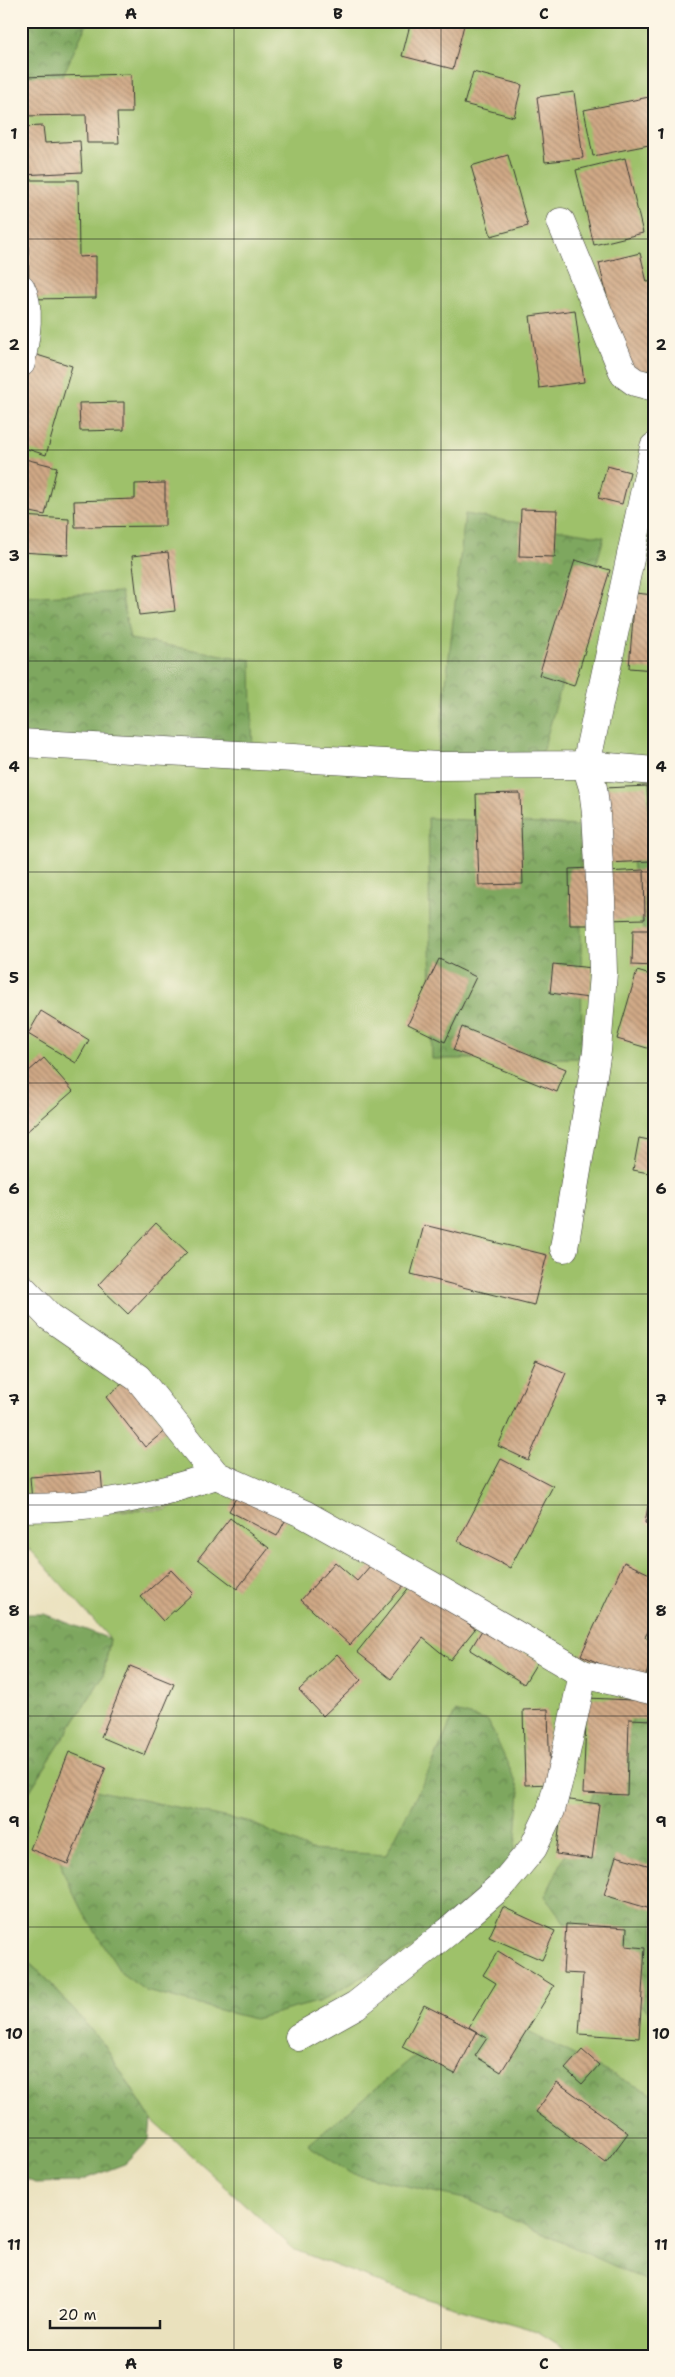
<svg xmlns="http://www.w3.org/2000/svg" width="675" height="2377" viewBox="0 0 675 2377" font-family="'Shantell Sans',sans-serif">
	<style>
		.grass { fill: #9ec16b; stroke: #5d6e44 }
		.forest { fill: url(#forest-crowns); stroke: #4d623e }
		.building { fill: url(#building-back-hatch) }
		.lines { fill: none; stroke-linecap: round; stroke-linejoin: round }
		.minor-casing { stroke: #3b3a34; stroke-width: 29 }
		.minor { stroke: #fff; stroke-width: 28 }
		.grid { fill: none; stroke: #1c1c1c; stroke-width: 1; stroke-opacity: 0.55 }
		.neatline { fill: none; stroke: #1c1c1c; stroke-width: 2 }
		.grid-label { font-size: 16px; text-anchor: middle; font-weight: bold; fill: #1c1c1c }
	</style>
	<defs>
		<pattern id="forest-crowns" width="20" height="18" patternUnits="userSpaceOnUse" patternTransform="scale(1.25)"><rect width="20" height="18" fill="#7ea75f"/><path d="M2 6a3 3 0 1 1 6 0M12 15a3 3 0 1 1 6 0" fill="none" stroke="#66874e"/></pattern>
		<pattern id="building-back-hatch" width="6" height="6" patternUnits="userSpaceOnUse" patternTransform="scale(1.25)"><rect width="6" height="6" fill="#d0a986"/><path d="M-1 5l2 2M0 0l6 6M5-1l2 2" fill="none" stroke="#a8896d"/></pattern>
	</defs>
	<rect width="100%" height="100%" fill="#fcf5e5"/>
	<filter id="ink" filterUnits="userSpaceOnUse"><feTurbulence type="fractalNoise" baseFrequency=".02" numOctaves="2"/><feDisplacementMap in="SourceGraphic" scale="10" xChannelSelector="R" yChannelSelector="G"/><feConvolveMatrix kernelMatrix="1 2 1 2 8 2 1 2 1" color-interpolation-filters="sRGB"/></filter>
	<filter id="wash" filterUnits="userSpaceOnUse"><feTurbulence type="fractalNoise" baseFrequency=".0096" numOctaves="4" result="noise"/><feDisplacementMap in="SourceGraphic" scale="20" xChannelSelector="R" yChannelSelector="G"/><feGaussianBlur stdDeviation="1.12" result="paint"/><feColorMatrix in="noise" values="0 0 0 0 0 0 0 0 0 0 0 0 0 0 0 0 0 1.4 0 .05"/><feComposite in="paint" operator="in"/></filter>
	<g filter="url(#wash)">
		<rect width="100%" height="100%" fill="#eae1bd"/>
		<!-- grass -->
		<path class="grass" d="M21 21H654V2356H577L537 2331 410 2294 295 2250 151 2119 104 2045 45 1977 21 1956V1867L29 1792 103 1676 110 1639 21 1539V1301L135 1377 210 1479 165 1508 22 1513 166 1510 213 1480 138 1374 21 1295Z"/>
		<!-- forest -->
		<g class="forest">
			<path d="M21 21H88L55 92 21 104Z"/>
			<path d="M465 514 604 537 540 760 437 764Z"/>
			<path d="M121 592 130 639 251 660 253 768 21 743V597Z"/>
			<path d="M622 799H654V947L646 948Z"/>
			<path d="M428 818 580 826 582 1058 432 1059Z"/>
			<path d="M21 1614H44L110 1639 103 1676 29 1792 21 1790Z"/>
			<path d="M638 1711 654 1713V2017L587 1953 545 1896C577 1835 601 1769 638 1711Z"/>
			<path d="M455 1712 488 1721 520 1791 514 1858 414 1947 321 2001 254 2019 146 1991 121 1973 81 1909 63 1872 52 1825 76 1786 252 1823 310 1850 386 1855 433 1763Z"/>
			<path d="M21 1956 45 1977 104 2045 151 2119 149 2140 127 2163 77 2182 35 2183 21 2177Z"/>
			<path d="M502 2019 654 2095V2284L469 2200 350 2173 308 2145 441 2034Z"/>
		</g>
		<g id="blocks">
			<!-- building -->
			<g class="building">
				<path d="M411 21H465L453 69 402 56Z"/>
				<path d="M473 72 522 85 514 117 464 104Z"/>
				<path d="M131 74 132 113H117L119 143H87L86 115 23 116 22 77Z"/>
				<path d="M574 92 583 158 545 162 537 97Z"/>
				<path d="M654 96V144L593 156 584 110Z"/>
				<path d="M43 126 45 143 80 141 82 172 21 175V127Z"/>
				<path d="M508 155 528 226 491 236 471 166Z"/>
				<path d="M625 158 643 233 594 245 576 170Z"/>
				<path d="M27 180H78L79 257 96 256V298L29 299Z"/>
				<path d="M640 253 647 282 654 281V369L626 376 599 263Z"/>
				<path d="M575 310 584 382 539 388 530 316Z"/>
				<path d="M34 354 72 366 46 455 21 447V398Z"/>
				<path d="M124 402V430L80 431 79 403Z"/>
				<path d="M21 458 57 467 45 515 21 510Z"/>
				<path d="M607 466 630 472 622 504 598 498Z"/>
				<path d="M165 483V526L75 527 74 501 135 499V484Z"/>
				<path d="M521 509 557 510 555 557 519 556Z"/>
				<path d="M21 516 69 519 68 555 21 552Z"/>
				<path d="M168 552 175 611 139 615 132 556Z"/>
				<path d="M575 560 610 570 574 686 539 675Z"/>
				<path d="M635 593 654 595V670L629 668Z"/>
				<path d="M647 786 651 861 607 863 604 788Z"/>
				<path d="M520 793 523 884 479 885 476 794Z"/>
				<path d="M591 868 592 925H570L569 869Z"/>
				<path d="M644 870 645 919 607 920 605 872Z"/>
				<path d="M651 906H654V966L632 965 633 930H650Z"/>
				<path d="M439 959 476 977 445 1042 408 1024Z"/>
				<path d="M553 964 593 968 589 998 550 993Z"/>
				<path d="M637 971 654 976V1050L617 1039Z"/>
				<path d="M41 1011 89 1040 76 1063 28 1034Z"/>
				<path d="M462 1027 566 1069 557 1092 453 1050Z"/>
				<path d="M44 1058 73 1091 24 1134 21 1131V1078Z"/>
				<path d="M639 1138 654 1141V1174L633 1170Z"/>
				<path d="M156 1223 187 1252 128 1314 98 1285Z"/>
				<path d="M424 1225 547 1255 534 1305 411 1274Z"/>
				<path d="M536 1360 566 1373 528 1460 498 1446Z"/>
				<path d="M128 1379 167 1429 145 1447 106 1397Z"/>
				<path d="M501 1459 553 1486 510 1568 458 1541Z"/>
				<path d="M101 1472 103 1496 32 1502 30 1477Z"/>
				<path d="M651 1490 654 1491V1525L645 1523Z"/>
				<path d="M238 1494 286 1519 277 1536 229 1511Z"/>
				<path d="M230 1518 269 1548 237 1589 198 1559Z"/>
				<path d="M377 1558 406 1583 350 1645 301 1600 335 1562 357 1581Z"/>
				<path d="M624 1562 654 1576V1620L645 1637 654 1642V1657L642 1683 581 1655Z"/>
				<path d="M171 1570 193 1593 163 1621 141 1597Z"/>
				<path d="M415 1580 475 1629 450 1660 423 1638 391 1679 357 1652Z"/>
				<path d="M484 1627 538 1661 524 1684 470 1650Z"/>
				<path d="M337 1654 361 1680 323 1716 299 1690Z"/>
				<path d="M130 1666 174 1684 144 1755 101 1737Z"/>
				<path d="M587 1698 654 1701V1720L629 1719 627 1795 583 1793Z"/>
				<path d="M548 1709 550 1784 525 1785 523 1710Z"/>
				<path d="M69 1752 106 1767 68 1864 30 1849Z"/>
				<path d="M563 1799 599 1804 592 1859 556 1854Z"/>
				<path d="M616 1856 654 1867V1910L604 1895Z"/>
				<path d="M503 1907 555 1931 542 1960 489 1937Z"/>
				<path d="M566 1924 627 1928 626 1946 645 1948 639 2038 579 2034 583 1974 563 1973Z"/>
				<path d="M498 1951 554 1986 501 2072 475 2056 487 2038 469 2027 496 1983 483 1975Z"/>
				<path d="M424 2005 477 2032 455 2074 402 2047Z"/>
				<path d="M582 2050 599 2065 582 2084 565 2069Z"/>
				<path d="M557 2082 628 2133 606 2163 536 2112Z"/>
			</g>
		</g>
	</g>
	<g filter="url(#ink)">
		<use href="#blocks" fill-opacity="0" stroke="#3b3a34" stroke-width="1"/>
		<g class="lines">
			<!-- minor casing -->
			<g class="minor-casing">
				<g id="minor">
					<path d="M561 222 624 374 635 382 654 387"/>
					<path d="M21 288C32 309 25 341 21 363"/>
					<path d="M21 743 440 766 586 765 654 447"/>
					<path d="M564 1248 597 1051 603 973 601 899 596 814 593 788 586 765 654 771"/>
					<path d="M21 1287 50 1317 138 1378 216 1475"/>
					<path d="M21 1508C91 1508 150 1498 216 1475L304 1514 429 1584 583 1674 654 1691"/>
					<path d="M299 2037 356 2005 449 1931 503 1884 533 1848 551 1810 565 1757 583 1674"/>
				</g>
			</g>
			<!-- minor -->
			<use href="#minor" class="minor"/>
		</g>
	</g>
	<!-- grid -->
	<path class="grid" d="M234 21V2356M441 21V2356M21 239H654M21 450H654M21 661H654M21 872H654M21 1083H654M21 1294H654M21 1505H654M21 1716H654M21 1927H654M21 2138H654"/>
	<!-- margin -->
	<rect width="675" height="2377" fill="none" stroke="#fcf5e5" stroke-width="55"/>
	<!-- scale -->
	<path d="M50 2320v8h110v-8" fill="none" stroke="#1c1c1c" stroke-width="2.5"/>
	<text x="58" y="2320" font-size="15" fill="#1c1c1c" stroke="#fcf5e5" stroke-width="4" paint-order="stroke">20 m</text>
	<rect x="28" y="28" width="620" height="2322" class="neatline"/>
	<g class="grid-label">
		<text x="131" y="19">A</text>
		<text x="338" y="19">B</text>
		<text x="544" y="19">C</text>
		<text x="14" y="139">1</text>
		<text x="661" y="139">1</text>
		<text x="14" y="350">2</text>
		<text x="661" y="350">2</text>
		<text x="14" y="561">3</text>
		<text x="661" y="561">3</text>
		<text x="14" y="772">4</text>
		<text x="661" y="772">4</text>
		<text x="14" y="983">5</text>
		<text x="661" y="983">5</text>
		<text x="14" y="1194">6</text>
		<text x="661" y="1194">6</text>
		<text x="14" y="1405">7</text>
		<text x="661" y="1405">7</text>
		<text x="14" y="1616">8</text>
		<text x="661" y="1616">8</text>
		<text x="14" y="1827">9</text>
		<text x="661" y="1827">9</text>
		<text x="14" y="2039">10</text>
		<text x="661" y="2039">10</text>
		<text x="14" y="2250">11</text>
		<text x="661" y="2250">11</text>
		<text x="131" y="2369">A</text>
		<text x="338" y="2369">B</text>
		<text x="544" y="2369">C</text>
	</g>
</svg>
